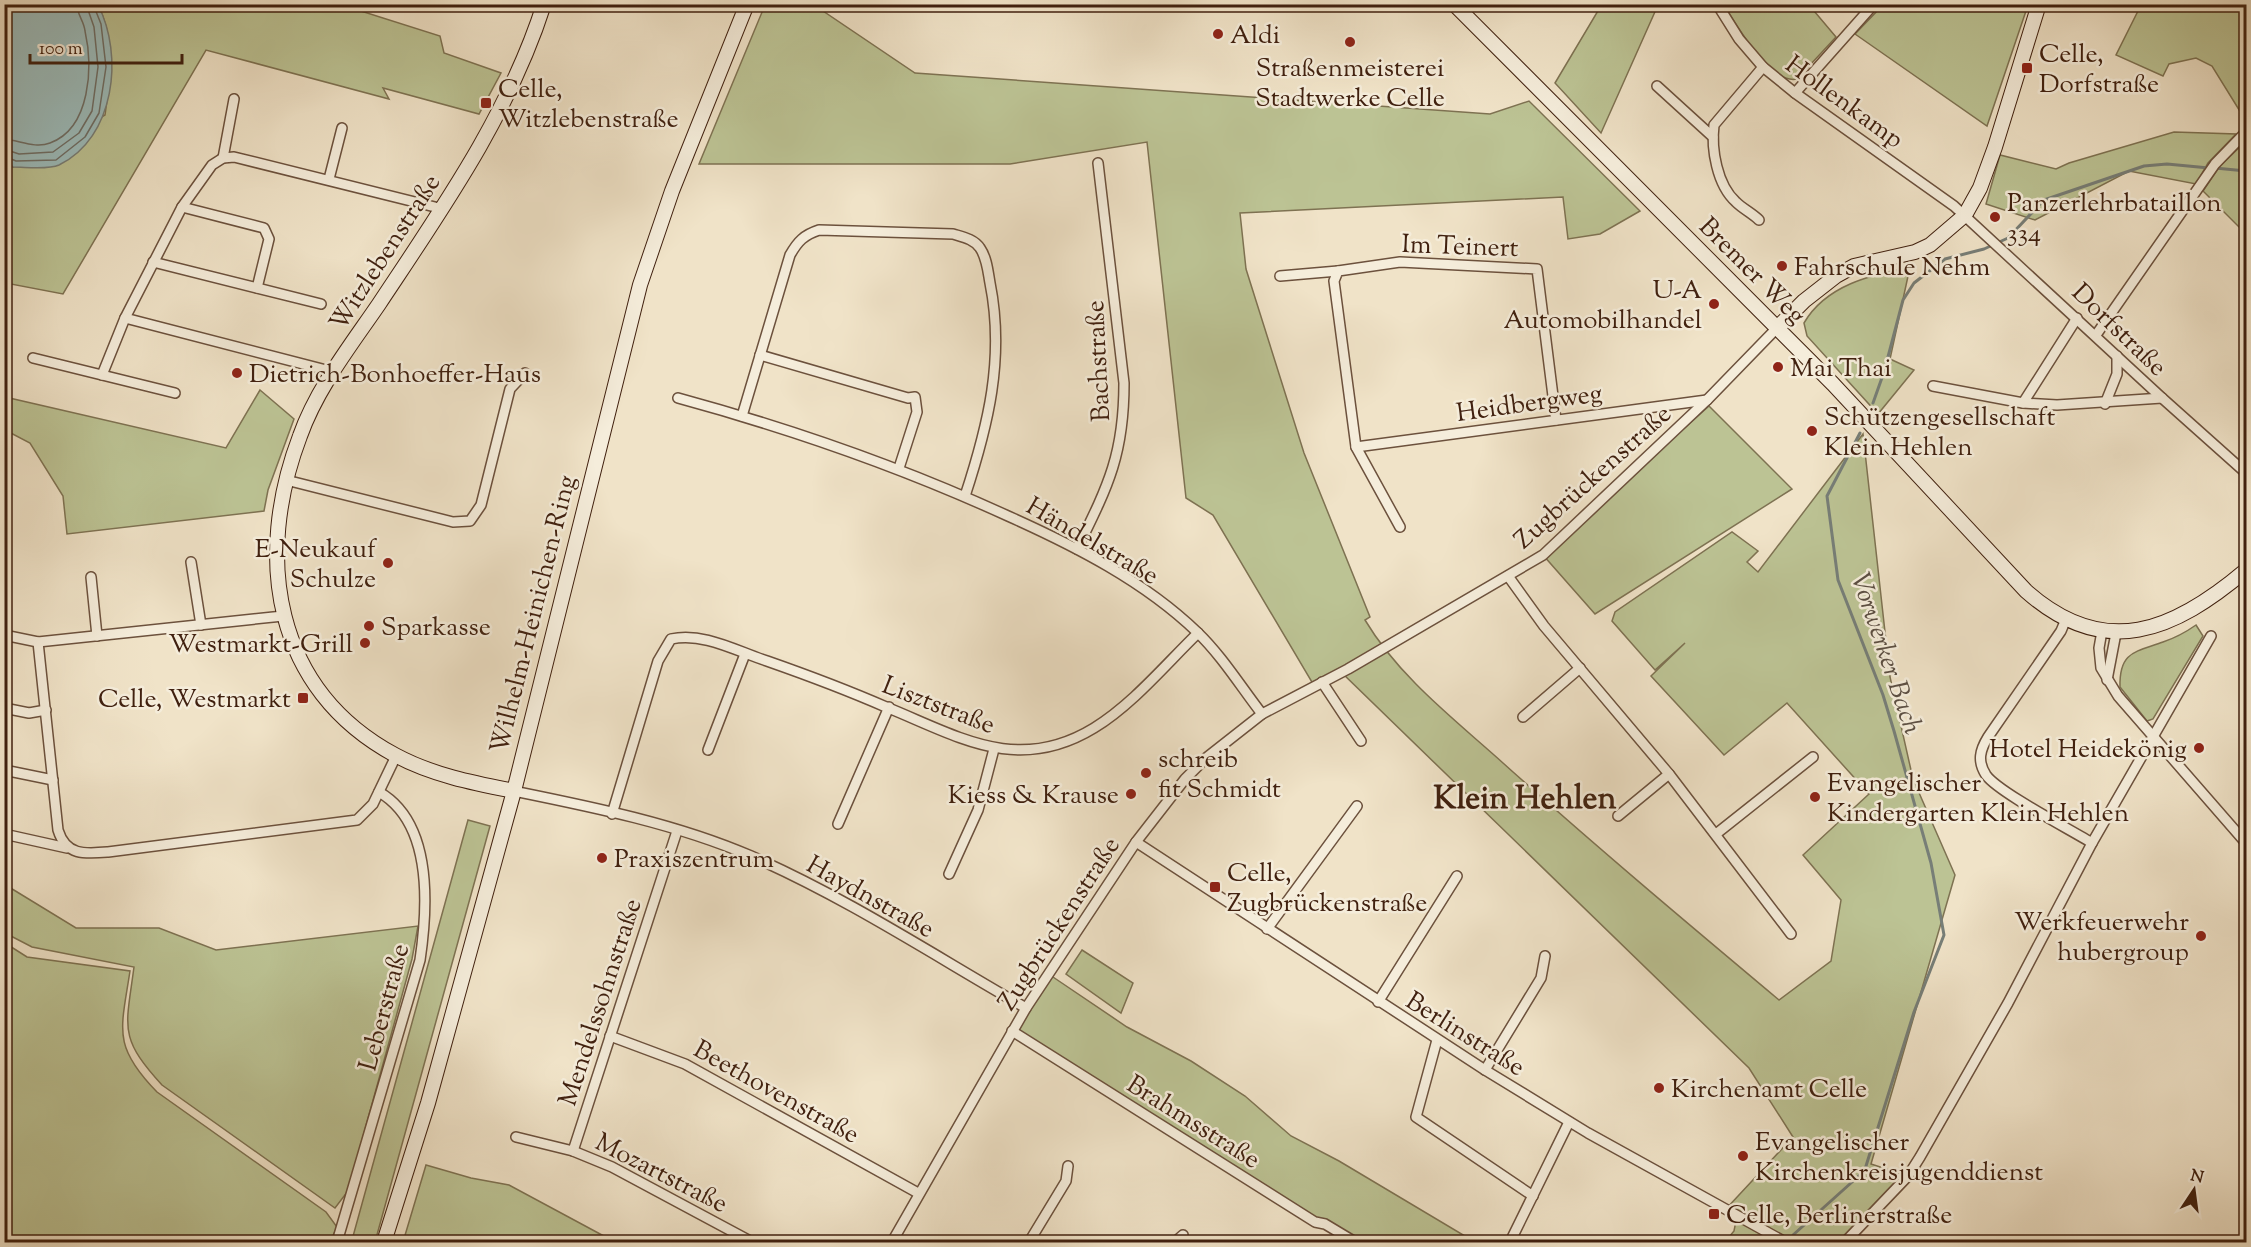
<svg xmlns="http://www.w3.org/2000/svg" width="2251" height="1247" viewBox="0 0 2251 1247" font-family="'Sorts Mill Goudy',serif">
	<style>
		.green { fill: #bcc394; stroke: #7e7252; stroke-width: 1.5 }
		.water { fill: #9cbdbd; stroke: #777e77; stroke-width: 1.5 }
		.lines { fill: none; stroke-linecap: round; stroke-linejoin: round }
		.shore { stroke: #6e6e66; stroke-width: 1.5 }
		.stream { stroke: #777e77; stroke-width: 3 }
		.street-casing { stroke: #6c513d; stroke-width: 12 }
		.secondary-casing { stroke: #40200f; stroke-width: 16 }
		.street { stroke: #f5eddb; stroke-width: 9 }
		.secondary { stroke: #f5eddb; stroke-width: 14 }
		.poi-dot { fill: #8f2418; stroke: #f5eddb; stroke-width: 2 }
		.labels { text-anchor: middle; stroke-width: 5; stroke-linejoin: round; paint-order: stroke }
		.poi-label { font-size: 26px; fill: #40200f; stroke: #f5eddb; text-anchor: start }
		.street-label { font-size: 26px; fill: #40200f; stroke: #f5eddb }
		.water-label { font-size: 27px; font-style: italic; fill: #5c4f43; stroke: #f5eddb }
		.district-label { font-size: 32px; font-weight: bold; fill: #40200f; stroke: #f5eddb }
	</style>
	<rect width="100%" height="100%" fill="#f0e3c8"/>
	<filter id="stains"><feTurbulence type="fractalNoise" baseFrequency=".00333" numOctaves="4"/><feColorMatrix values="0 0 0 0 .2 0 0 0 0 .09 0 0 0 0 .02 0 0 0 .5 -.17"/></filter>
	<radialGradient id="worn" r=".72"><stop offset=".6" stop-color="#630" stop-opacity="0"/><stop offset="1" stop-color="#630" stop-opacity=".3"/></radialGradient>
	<!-- green -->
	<g class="green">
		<path d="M1602 4 1658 5 1601 133 1555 83Z"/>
		<path d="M98 5H342L440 36 444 53 501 73 479 114 383 88 389 99 206 50 63 294 6 283 5 287V160L13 167 105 115C110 77 116 40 98 5Z"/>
		<path d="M765 5H814L915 73 1490 114 1529 101 1640 211 1600 234 1568 239 1563 197 1240 213 1246 269 1304 453 1370 617 1365 620C1399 677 1454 719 1503 763 1593 844 1686 922 1779 1000L1831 961 1841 900 1803 855 1869 794 1787 703 1724 755 1651 676 1685 643 1655 670 1612 621 1615 612 1732 532 1758 551 1747 562 1758 572 1863 434 1890 677 1913 779 1955 875 1871 1164 1908 1176 1845 1242H1725L1734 1231 1737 1216 1725 1210 1793 1137 1749 1068 1342 673 1316 689 1213 515 1186 498 1147 142 1010 164H699Z"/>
		<path d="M1724 5H1809L1836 37 1797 79C1770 85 1736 24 1724 5Z"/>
		<path d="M1883 5H2028L1987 126 1855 34Z"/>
		<path d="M2141 5H2246V121L2212 66 2196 58 2169 64 2163 76 2116 55Z"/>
		<path d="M2174 132 2236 134 2208 163 2196 184 2129 171 2035 220 1986 204 2000 155 2056 169 2069 163Z"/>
		<path d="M2246 141V234L2203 191 2219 167Z"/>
		<path d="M1910 267 1890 359 1914 370 1878 414 1807 336 1804 323C1826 285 1871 275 1910 267Z"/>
		<path d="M260 390 294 419 268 490 264 511 67 534 63 496 30 443 5 430V397L226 448Z"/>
		<path d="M1709 406 1792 489 1595 614 1543 555Z"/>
		<path d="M2196 625 2203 636 2153 719 2147 721 2120 687C2119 651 2136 652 2163 642 2175 638 2186 632 2196 625Z"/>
		<path d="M468 820 490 826 375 1242H348L352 1240Z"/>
		<path d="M4 884 76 928H159L216 950 418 926 412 959 348 1191 335 1208 162 1085C118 1037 126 1028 134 967L32 947 5 933Z"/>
		<path d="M5 943 27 957 130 971C121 1030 112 1046 157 1092L326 1212 337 1227 330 1242H5L8 1198 4 1157Z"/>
		<path d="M1082 950 1133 983 1121 1013 1066 974Z"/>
		<path d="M1050 975 1127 1027 1191 1061 1245 1096 1291 1136 1339 1161 1475 1242H1355L1012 1031Z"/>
		<path d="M426 1165 471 1178 509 1185 615 1242H403Z"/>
	</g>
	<!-- water -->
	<path class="water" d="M5 4 98 5C124 55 115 138 59 165 48 170 26 167 13 167L5 160Z"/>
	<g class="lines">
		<!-- shore -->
		<g class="shore">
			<path d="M4 139C19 140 35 149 50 143 91 128 93 66 85 31 84 21 77 15 77 4"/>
			<path d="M4 149 19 154 53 152 79 133 92 111 98 67 94 27 86 4"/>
			<path d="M4 156 16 161 56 160 85 137 99 113 106 67 101 24 93 4"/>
		</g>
		<!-- stream -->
		<g class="stream">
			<path d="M2215 168 2246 171"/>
			<path d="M1873 403 1884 372 1903 300 1914 283 1945 259 1984 249 2008 238 2044 200 2144 166 2167 164 2209 168"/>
			<path d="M1860 433 1827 496 1838 580 1883 695 1894 731 1931 863 1944 935 1914 1012 1866 1166"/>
			<path d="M1793 1235 1861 1174"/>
		</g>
		<!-- street casing -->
		<g class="street-casing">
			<g id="street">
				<path d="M1717 4 1739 39 1763 67 1795 93 1954 206 2162 398 2246 473"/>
				<path d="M1657 86 1713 137"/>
				<path d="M1795 93 1874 4"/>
				<path d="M223 158 234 99"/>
				<path d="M329 179 342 128"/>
				<path d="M182 207 264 228 269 239 257 288"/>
				<path d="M1759 220C1752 213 1743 209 1736 202 1717 185 1711 149 1714 125L1763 67"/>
				<path d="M153 262 321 304"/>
				<path d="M1280 276 1338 271"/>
				<path d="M2096 335 2215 164 2246 132"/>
				<path d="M760 355 908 398 915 397 917 412 899 468"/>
				<path d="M33 358 175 393"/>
				<path d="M334 372 125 318 182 207 212 165 223 158 234 157 443 209"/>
				<path d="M102 375 125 318"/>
				<path d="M1933 386 2023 403 2057 405 2162 398"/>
				<path d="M678 398C792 429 901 467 1008 516 1075 546 1144 581 1197 632 1222 656 1241 687 1262 714"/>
				<path d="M2023 403 2077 318"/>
				<path d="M2105 404 2117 374V356"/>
				<path d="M742 416 790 255C798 241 804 235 819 230L953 234C963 237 974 239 980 248 987 258 988 272 990 283 1005 358 988 426 965 496"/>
				<path d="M1356 447 1707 400"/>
				<path d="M286 480 453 522 470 521 481 505 510 389 525 373"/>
				<path d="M1400 527 1356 447 1334 281 1338 271 1400 262 1537 269 1556 420"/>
				<path d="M1077 549C1108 486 1124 455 1124 383L1098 163"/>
				<path d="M191 562 201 625"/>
				<path d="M1508 576 1544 626 1669 774 1791 934"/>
				<path d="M91 577 97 636"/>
				<path d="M2066 619 2061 631 1988 737C1980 750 1977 761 1986 775 1998 792 2071 830 2092 843"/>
				<path d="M2102 631 2099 648 2101 668 2118 696 2246 843"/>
				<path d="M4 635 38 642 283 616"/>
				<path d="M38 642 58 830C66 856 85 854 108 852L357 820 373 804 396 756"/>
				<path d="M2107 680 2116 633"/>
				<path d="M1322 682 1361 741"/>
				<path d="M4 708 29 713 46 710"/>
				<path d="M1523 717 1580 668"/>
				<path d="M708 750 745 654"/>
				<path d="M4 770 53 780"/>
				<path d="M514 791C593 807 677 824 751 856 847 898 935 956 1026 1008"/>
				<path d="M612 814 658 661 671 639C704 632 736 651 767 661 807 675 847 690 886 707 958 736 1017 775 1094 728 1133 704 1165 665 1198 633"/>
				<path d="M1618 816 1669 774"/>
				<path d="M838 824 889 707"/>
				<path d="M4 834 67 848"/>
				<path d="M1716 834 1813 757"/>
				<path d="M1136 842 1485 1070 1588 1133 1785 1242"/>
				<path d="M949 874 978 810 994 749"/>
				<path d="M1267 929 1357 806"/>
				<path d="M1378 1002 1457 876"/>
				<path d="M1012 1031 1315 1222 1325 1224 1355 1242"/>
				<path d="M610 1036 685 1064 918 1193"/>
				<path d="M1437 1040 1416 1117 1533 1196"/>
				<path d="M1485 1070 1541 978 1545 956"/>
				<path d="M516 1137 573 1151 612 1167 752 1242"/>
				<path d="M573 1151 677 831"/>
				<path d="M337 1242 420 960C428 906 433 823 379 792"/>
				<path d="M892 1242 1026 1008 1136 842 1185 779 1206 758 1262 714 1348 669 1543 555 1707 400 1777 328"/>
				<path d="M1029 1242 1066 1181 1068 1166"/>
				<path d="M1175 1242 1183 1235"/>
				<path d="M1510 1242 1569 1122"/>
				<path d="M1845 1242 1908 1176 1920 1157 2008 1003 2092 843 2211 636"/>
			</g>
		</g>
		<!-- secondary casing -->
		<g class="secondary-casing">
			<g id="secondary">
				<path d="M1454 4 1833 384 2026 591C2105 661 2174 631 2246 570"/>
				<path d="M1777 328 1804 301 1836 276 1854 266 1915 252 1930 245 1965 215 1980 188 1995 147 2039 4"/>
				<path d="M514 791C473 783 432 775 395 755 273 689 254 557 300 436 317 388 351 345 379 304 442 209 509 114 544 4"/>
				<path d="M384 1242 428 1103 514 791 640 285 672 191 747 4"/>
			</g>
		</g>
		<!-- street -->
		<use href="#street" class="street"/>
		<!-- secondary -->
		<use href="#secondary" class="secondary"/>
	</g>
	<!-- markers -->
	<g class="poi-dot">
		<circle cx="1218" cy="34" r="6"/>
		<circle cx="1350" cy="42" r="6"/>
		<rect x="2021" y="62" width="12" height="12" rx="3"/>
		<rect x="480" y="97" width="12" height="12" rx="3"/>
		<circle cx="1995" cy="217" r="6"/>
		<circle cx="1782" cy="266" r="6"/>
		<circle cx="1714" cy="304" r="6"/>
		<circle cx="1778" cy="367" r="6"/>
		<circle cx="237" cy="373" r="6"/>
		<circle cx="1812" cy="431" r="6"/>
		<circle cx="388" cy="563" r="6"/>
		<circle cx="369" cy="626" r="6"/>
		<circle cx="365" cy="643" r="6"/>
		<rect x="297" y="692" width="12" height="12" rx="3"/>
		<circle cx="2199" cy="748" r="6"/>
		<circle cx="1146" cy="773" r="6"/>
		<circle cx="1131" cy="794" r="6"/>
		<circle cx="1815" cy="797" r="6"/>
		<circle cx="602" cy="858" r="6"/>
		<rect x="1209" y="881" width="12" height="12" rx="3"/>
		<circle cx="2201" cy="936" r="6"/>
		<circle cx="1659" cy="1088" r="6"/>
		<circle cx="1743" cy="1156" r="6"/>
		<rect x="1708" y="1208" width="12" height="12" rx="3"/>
	</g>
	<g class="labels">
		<!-- poi labels -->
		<g class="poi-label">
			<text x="1230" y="43">Aldi</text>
			<text x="2039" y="62">Celle,<tspan x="2039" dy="30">Dorfstraße</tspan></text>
			<text x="1350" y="76" text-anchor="middle">Straßenmeisterei<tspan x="1350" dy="30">Stadtwerke Celle</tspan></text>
			<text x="498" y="97">Celle,<tspan x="498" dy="30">Witzlebenstraße</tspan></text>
			<text x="2007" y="211">Panzerlehrbataillon<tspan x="2007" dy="30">334</tspan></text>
			<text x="1794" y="275">Fahrschule Nehm</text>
			<text x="1702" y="298" text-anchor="end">U-A<tspan x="1702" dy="30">Automobilhandel</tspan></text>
			<text x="1790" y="376">Mai Thai</text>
			<text x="249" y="382">Dietrich-Bonhoeffer-Haus</text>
			<text x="1824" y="425">Schützengesellschaft<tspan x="1824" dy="30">Klein Hehlen</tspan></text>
			<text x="376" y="557" text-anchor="end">E-Neukauf<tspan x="376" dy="30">Schulze</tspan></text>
			<text x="381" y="635">Sparkasse</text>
			<text x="353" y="652" text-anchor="end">Westmarkt-Grill</text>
			<text x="291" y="707" text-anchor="end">Celle, Westmarkt</text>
			<text x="2187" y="757" text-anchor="end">Hotel Heidekönig</text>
			<text x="1158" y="767">schreib<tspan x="1158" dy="30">fit Schmidt</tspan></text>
			<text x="1827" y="791">Evangelischer<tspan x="1827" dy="30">Kindergarten Klein Hehlen</tspan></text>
			<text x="1119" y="803" text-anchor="end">Kiess &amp; Krause</text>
			<text x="614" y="867">Praxiszentrum</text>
			<text x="1227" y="881">Celle,<tspan x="1227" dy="30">Zugbrückenstraße</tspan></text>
			<text x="2189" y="930" text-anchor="end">Werkfeuerwehr<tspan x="2189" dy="30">hubergroup</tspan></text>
			<text x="1671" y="1097">Kirchenamt Celle</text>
			<text x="1755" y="1150">Evangelischer<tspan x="1755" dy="30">Kirchenkreisjugenddienst</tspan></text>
			<text x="1726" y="1223">Celle, Berlinerstraße</text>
		</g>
		<!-- street labels -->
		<g class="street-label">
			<text transform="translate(1845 101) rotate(36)" y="9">Hollenkamp</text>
			<text transform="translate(1460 245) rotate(2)" y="9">Im Teinert</text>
			<text transform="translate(384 252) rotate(-57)" y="9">Witzlebenstraße</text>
			<text transform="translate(1753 270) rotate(45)" y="9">Bremer Weg</text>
			<text transform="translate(2120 329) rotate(44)" y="9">Dorfstraße</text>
			<text transform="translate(1097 361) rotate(-93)" y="9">Bachstraße</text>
			<text transform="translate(1529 402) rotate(-8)" y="9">Heidbergweg</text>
			<text transform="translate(1592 476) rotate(-42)" y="9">Zugbrückenstraße</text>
			<text transform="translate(1093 540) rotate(30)" y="9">Händelstraße</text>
			<text transform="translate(532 614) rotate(-76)" y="9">Wilhelm-Heinichen-Ring</text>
			<text transform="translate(939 704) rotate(21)" y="9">Lisztstraße</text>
			<text transform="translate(871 896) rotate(29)" y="9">Haydnstraße</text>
			<text transform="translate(1058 923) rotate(-57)" y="9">Zugbrückenstraße</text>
			<text transform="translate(599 1002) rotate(-72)" y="9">Mendelssohnstraße</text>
			<text transform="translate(383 1007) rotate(-75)" y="9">Leberstraße</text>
			<text transform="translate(1466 1033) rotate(32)" y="9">Berlinstraße</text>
			<text transform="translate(777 1091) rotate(29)" y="9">Beethovenstraße</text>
			<text transform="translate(1194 1121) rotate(32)" y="9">Brahmsstraße</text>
			<text transform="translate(662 1172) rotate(27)" y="9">Mozartstraße</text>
		</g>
		<!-- water labels -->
		<g class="water-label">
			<text transform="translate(1887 653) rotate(71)" y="9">Vorwerker Bach</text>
		</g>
		<!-- district labels -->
		<g class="district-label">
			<text x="1525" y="808">Klein Hehlen</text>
		</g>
	</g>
	<!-- margin -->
	<rect width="2251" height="1247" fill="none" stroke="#f0e3c8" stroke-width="24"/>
	<rect x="6" y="6" width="2239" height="1235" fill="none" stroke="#40200f" stroke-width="3"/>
	<rect x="12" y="12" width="2227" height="1223" fill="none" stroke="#40200f" stroke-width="1.5"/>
	<!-- north arrow -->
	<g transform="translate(2194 1190) rotate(13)" stroke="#f5eddb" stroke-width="4.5" paint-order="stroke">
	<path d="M0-4.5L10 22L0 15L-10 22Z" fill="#40200f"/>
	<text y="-9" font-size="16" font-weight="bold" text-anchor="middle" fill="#40200f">N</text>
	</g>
	<!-- scale -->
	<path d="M30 54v9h152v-9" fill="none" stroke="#40200f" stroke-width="3"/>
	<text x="39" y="54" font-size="18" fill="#40200f" stroke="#f5eddb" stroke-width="4.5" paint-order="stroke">100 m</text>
	<rect width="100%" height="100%" filter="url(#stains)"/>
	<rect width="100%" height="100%" fill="url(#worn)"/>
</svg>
